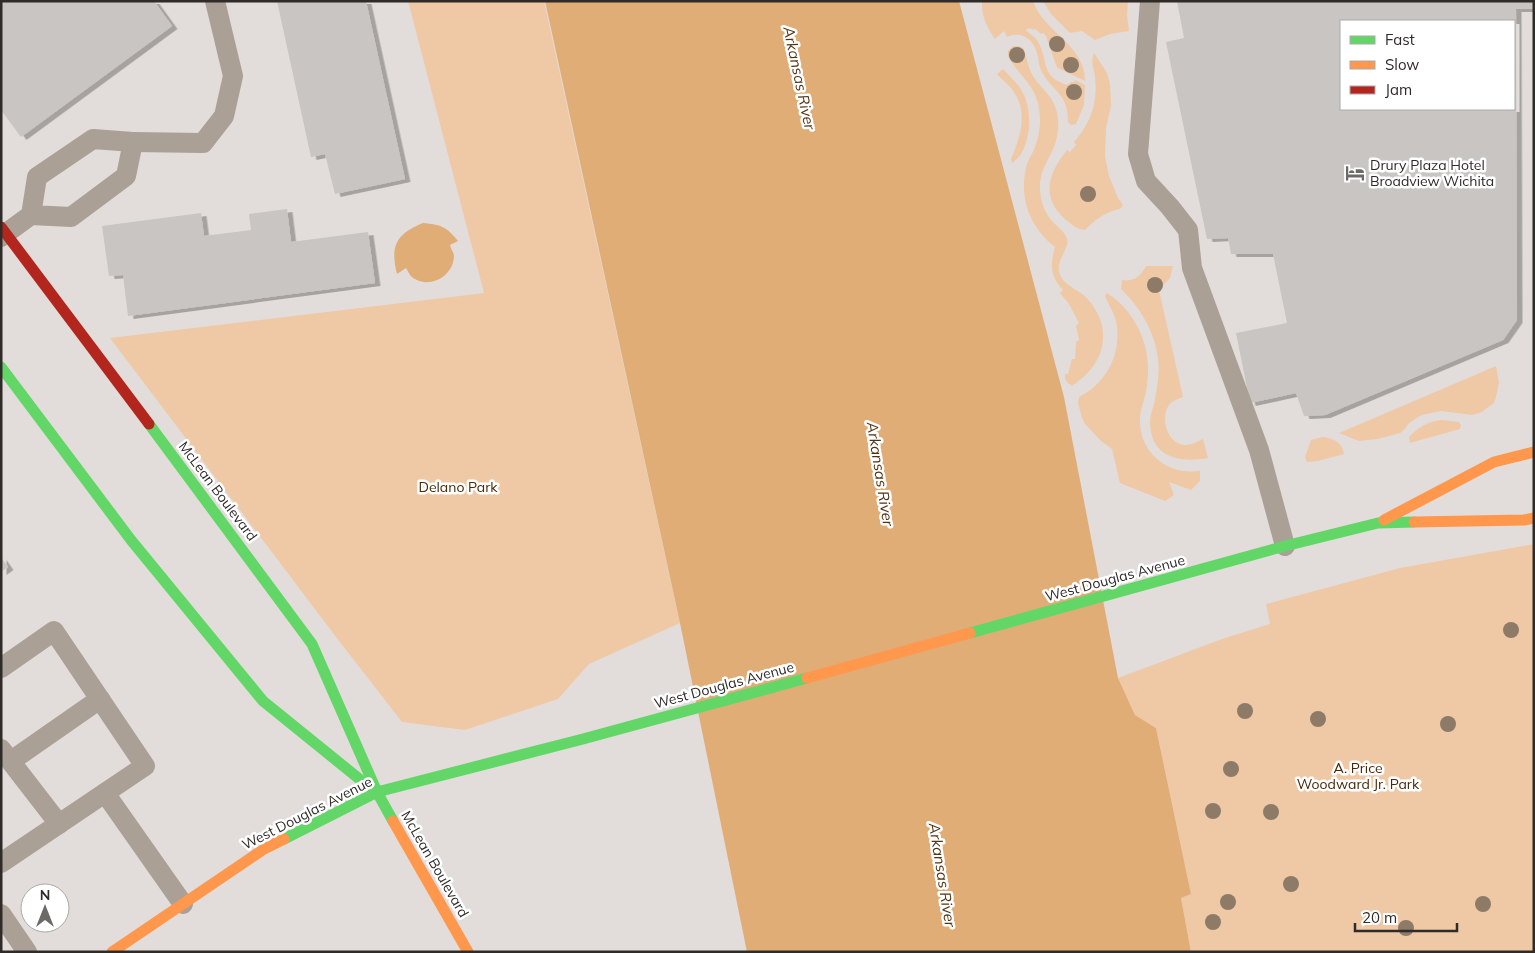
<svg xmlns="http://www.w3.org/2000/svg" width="1535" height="953" viewBox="0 0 1535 953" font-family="Mulish,sans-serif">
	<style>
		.green { fill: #efc9a6 }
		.water { fill: #e1ad77 }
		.building { fill: #c8c5c2; fill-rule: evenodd; filter: url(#shadow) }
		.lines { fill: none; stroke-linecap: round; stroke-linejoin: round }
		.lane { stroke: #aba095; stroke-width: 20 }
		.fast { stroke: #63d668; stroke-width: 11 }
		.slow { stroke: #ff974d; stroke-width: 11 }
		.jam { stroke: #b3261e; stroke-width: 11 }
		.tree { fill: #8d7b67 }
		.labels { text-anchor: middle; stroke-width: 5; stroke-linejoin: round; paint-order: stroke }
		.poi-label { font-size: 14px; fill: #2e2b29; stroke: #fff; text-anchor: start }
		.park-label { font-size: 14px; fill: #472a09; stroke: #fff }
		.street-label { font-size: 14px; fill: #2e2b29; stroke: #fff }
		.water-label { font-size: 15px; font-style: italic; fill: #503313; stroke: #fff }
	</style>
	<defs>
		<filter id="shadow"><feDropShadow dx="5.5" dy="3" stdDeviation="0" flood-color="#0004"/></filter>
	</defs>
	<rect width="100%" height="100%" fill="#e2ddda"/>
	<!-- green -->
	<g class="green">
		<path d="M408 1H544L680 623 589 664 558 699 465 730 402 722 336 637 110 338 484 293Z"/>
		<path d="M982 1H1033C1045 34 1085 44 1085 81L1058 68 1056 65 1046 36 1043 33 1041 34 1035 29 1033 30 1030 28 1025 30C1029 33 1034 36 1037 40 1049 59 1039 76 1067 85L1071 82H1074L1075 80 1085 85 1084 105 1076 124 1071 125 1068 122C1068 92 1053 93 1042 72 1038 65 1039 59 1037 53 1033 38 1020 31 1007 37L1004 31 995 39C987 27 981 16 982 1Z"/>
		<path d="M1043 1H1128L1127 15 1129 31 1110 34 1095 40 1082 31 1070 33 1051 14Z"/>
		<path d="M1013 46H1018L1023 48C1027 57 1028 68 1033 76 1038 84 1045 90 1050 97 1059 109 1060 127 1056 141 1051 158 1040 168 1040 187 1040 200 1044 212 1053 222 1058 227 1065 232 1067 239 1070 247 1057 259 1059 271 1061 283 1073 287 1082 294 1093 302 1103 320 1103 333 1104 357 1091 373 1072 386 1067 382 1064 380 1065 374H1068L1072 359H1075L1076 342 1079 340 1076 326 1079 323 1069 304 1060 293 1063 290C1050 276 1050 265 1055 247 1029 227 1018 196 1027 164 1029 158 1033 153 1035 147 1040 134 1041 121 1039 108 1035 84 1018 75 1008 56V51Z"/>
		<path d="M1094 53 1107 73 1110 84 1111 106 1106 128 1105 156 1109 176 1118 198 1123 205 1120 209C1105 212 1096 219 1085 230 1076 229 1072 225 1065 219 1040 197 1049 172 1067 150L1070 152 1076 145 1074 142C1091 123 1098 102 1095 77 1094 68 1090 62 1094 53Z"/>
		<path d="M1003 69C1010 77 1019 84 1023 93 1032 110 1031 138 1021 154 1019 158 1015 160 1012 163L1011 159C1021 136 1029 110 1011 88 1007 83 1001 79 997 74Z"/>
		<path d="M1146 266H1173L1170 278 1159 290 1183 397C1178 399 1172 401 1169 405 1160 418 1167 443 1184 445 1191 445 1197 442 1203 439L1208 458C1180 463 1151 458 1150 423 1150 415 1153 408 1155 400 1157 387 1160 372 1158 359 1155 332 1140 307 1121 289L1122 280C1134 282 1141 276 1146 266Z"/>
		<path d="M1107 293C1137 312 1153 350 1147 385 1146 398 1139 410 1140 422 1140 447 1160 469 1185 471 1189 472 1195 471 1200 471V481L1191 490 1169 482 1174 495 1165 501 1120 483 1112 449 1101 441 1085 424 1082 418 1078 403 1079 397C1084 394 1091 390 1095 386 1113 369 1121 346 1116 321 1114 312 1108 304 1105 296Z"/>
		<path d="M1496 366 1499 383 1496 397 1494 403 1480 413 1472 415 1441 411 1422 415 1415 419 1408 424 1405 429 1400 433 1378 439 1359 441 1339 433Z"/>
		<path d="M1442 420 1459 422 1461 425 1460 429 1410 443 1409 437C1419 427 1428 421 1442 420Z"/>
		<path d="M1323 437C1334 439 1342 442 1344 454L1318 461 1307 462 1305 457 1311 440Z"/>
		<path d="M1534 544V952H1191L1181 898 1191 894 1156 728 1135 715 1118 678 1222 639 1270 624 1266 604 1400 568Z"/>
	</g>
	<!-- water -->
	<g class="water">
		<path d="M545 1H959L1064 397 1118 678 1135 715 1156 728 1191 894 1181 898 1191 952H747L680 623Z"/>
		<path d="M423 223C441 225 446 226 458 241L450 245C451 249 454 253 454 256 453 277 430 289 413 278 410 276 408 271 406 268L397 274C390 246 396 234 423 223Z"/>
	</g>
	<!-- building -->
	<g class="building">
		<path d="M1 1H154L172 26 21 137 1 110Z"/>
		<path d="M277 1H366L405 179 335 194 325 154 311 157Z"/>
		<path d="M1177 1H1534V9H1516L1517 320 1503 340 1325 415 1304 416 1296 393 1250 403 1236 333 1287 323 1273 254H1231L1228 238 1207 239 1166 42 1184 38ZM1341 21H1514V109H1341Z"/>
		<path d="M287 209 291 242 368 232 375 283 128 316 123 275 109 276 102 226 201 213 204 236 251 230 249 214Z"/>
		<path d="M1 557 8 567 1 572Z"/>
	</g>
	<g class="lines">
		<!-- lane -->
		<g class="lane">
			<path d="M1150 1 1138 154 1146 181 1170 207 1188 230 1192 268 1259 450 1285 546"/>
			<path d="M133 142 203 143 224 116 233 76 215 1"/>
			<path d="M1 237 31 215 71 217 126 176 133 142 93 139 37 177 31 215"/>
			<path d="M1 668 54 631 145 766 1 863"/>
			<path d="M1 749 59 824"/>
			<path d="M11 761 100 699"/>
			<path d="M105 793 183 904"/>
			<path d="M1 914 27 952"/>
		</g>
		<!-- fast -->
		<g class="fast">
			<path d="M1 367 131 540 263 701 373 790"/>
			<path d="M149 424 312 644 377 792 393 821"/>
			<path d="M970 633 1285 546 1378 523 1414 522"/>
			<path d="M284 839 377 792 583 739 807 678"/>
		</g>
		<!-- slow -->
		<g class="slow">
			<path d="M1384 520 1494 462 1534 452"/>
			<path d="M1414 522 1524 520 1534 518"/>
			<path d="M807 678 970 633"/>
			<path d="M393 821 468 952"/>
			<path d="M112 952 264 849 284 839"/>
		</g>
		<!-- jam -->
		<path class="jam" d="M1 227 149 424"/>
	</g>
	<!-- trees -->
	<g class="tree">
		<circle cx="1057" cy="44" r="8"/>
		<circle cx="1017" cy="55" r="8"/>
		<circle cx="1071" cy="65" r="8"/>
		<circle cx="1074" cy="92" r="8"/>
		<circle cx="1088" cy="194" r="8"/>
		<circle cx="1155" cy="285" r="8"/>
		<circle cx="1511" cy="630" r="8"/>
		<circle cx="1245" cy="711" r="8"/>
		<circle cx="1318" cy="719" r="8"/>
		<circle cx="1448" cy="724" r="8"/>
		<circle cx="1231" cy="769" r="8"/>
		<circle cx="1213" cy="811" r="8"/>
		<circle cx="1271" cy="812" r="8"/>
		<circle cx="1291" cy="884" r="8"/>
		<circle cx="1228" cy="902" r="8"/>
		<circle cx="1483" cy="904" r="8"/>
		<circle cx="1213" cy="922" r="8"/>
		<circle cx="1406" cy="928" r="8"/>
	</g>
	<!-- icons -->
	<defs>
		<g id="hotel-bare" transform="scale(1.5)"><path d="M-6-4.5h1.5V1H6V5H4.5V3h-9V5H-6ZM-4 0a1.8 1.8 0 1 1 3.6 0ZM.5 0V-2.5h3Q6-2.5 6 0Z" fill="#6d6967" stroke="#fff" stroke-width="2.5" paint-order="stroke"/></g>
	</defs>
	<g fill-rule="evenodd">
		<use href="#hotel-bare" x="1355" y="173"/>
	</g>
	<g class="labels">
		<!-- poi labels -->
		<g class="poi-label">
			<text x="1370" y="170">Drury Plaza Hotel<tspan x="1370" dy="16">Broadview Wichita</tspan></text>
		</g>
		<!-- park labels -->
		<g class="park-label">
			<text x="458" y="492">Delano Park</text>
			<text x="1358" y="773">A. Price<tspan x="1358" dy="16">Woodward Jr. Park</tspan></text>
		</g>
		<!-- street labels -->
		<g class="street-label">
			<text transform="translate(218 491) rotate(53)" y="5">McLean Boulevard</text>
			<text transform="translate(1115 578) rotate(-15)" y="5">West Douglas Avenue</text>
			<text transform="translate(724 685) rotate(-15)" y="5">West Douglas Avenue</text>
			<text transform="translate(307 813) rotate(-27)" y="5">West Douglas Avenue</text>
			<text transform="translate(435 864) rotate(60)" y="5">McLean Boulevard</text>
		</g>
		<!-- water labels -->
		<g class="water-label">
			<text transform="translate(799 78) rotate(78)" y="5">Arkansas River</text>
			<text transform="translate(880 474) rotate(81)" y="5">Arkansas River</text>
			<text transform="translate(942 875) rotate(81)" y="5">Arkansas River</text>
		</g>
	</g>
	<!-- border -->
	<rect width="1535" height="953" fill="none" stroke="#2e2b29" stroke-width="5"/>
	<!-- legend -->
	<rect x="1340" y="20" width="175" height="90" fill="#ffffff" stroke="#abaaa9"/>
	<rect x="1350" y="36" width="25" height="8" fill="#63d668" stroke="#abaaa9"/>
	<text x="1385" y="45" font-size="15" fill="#2e2b29">Fast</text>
	<rect x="1350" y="61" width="25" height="8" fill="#ff974d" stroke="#abaaa9"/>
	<text x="1385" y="70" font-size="15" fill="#2e2b29">Slow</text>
	<rect x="1350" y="86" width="25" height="8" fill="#b3261e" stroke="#abaaa9"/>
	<text x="1385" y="95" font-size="15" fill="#2e2b29">Jam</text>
	<!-- north arrow -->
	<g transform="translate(45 908)"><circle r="24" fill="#ffffff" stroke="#abaaa9"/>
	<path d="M0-4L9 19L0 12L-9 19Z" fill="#6d6967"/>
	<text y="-8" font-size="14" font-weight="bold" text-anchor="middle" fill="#2e2b29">N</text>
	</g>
	<!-- scale -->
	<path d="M1355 923v8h102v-8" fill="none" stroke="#2e2b29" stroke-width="2.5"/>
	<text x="1362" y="923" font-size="15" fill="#2e2b29" stroke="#ffffff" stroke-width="4" paint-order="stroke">20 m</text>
</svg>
